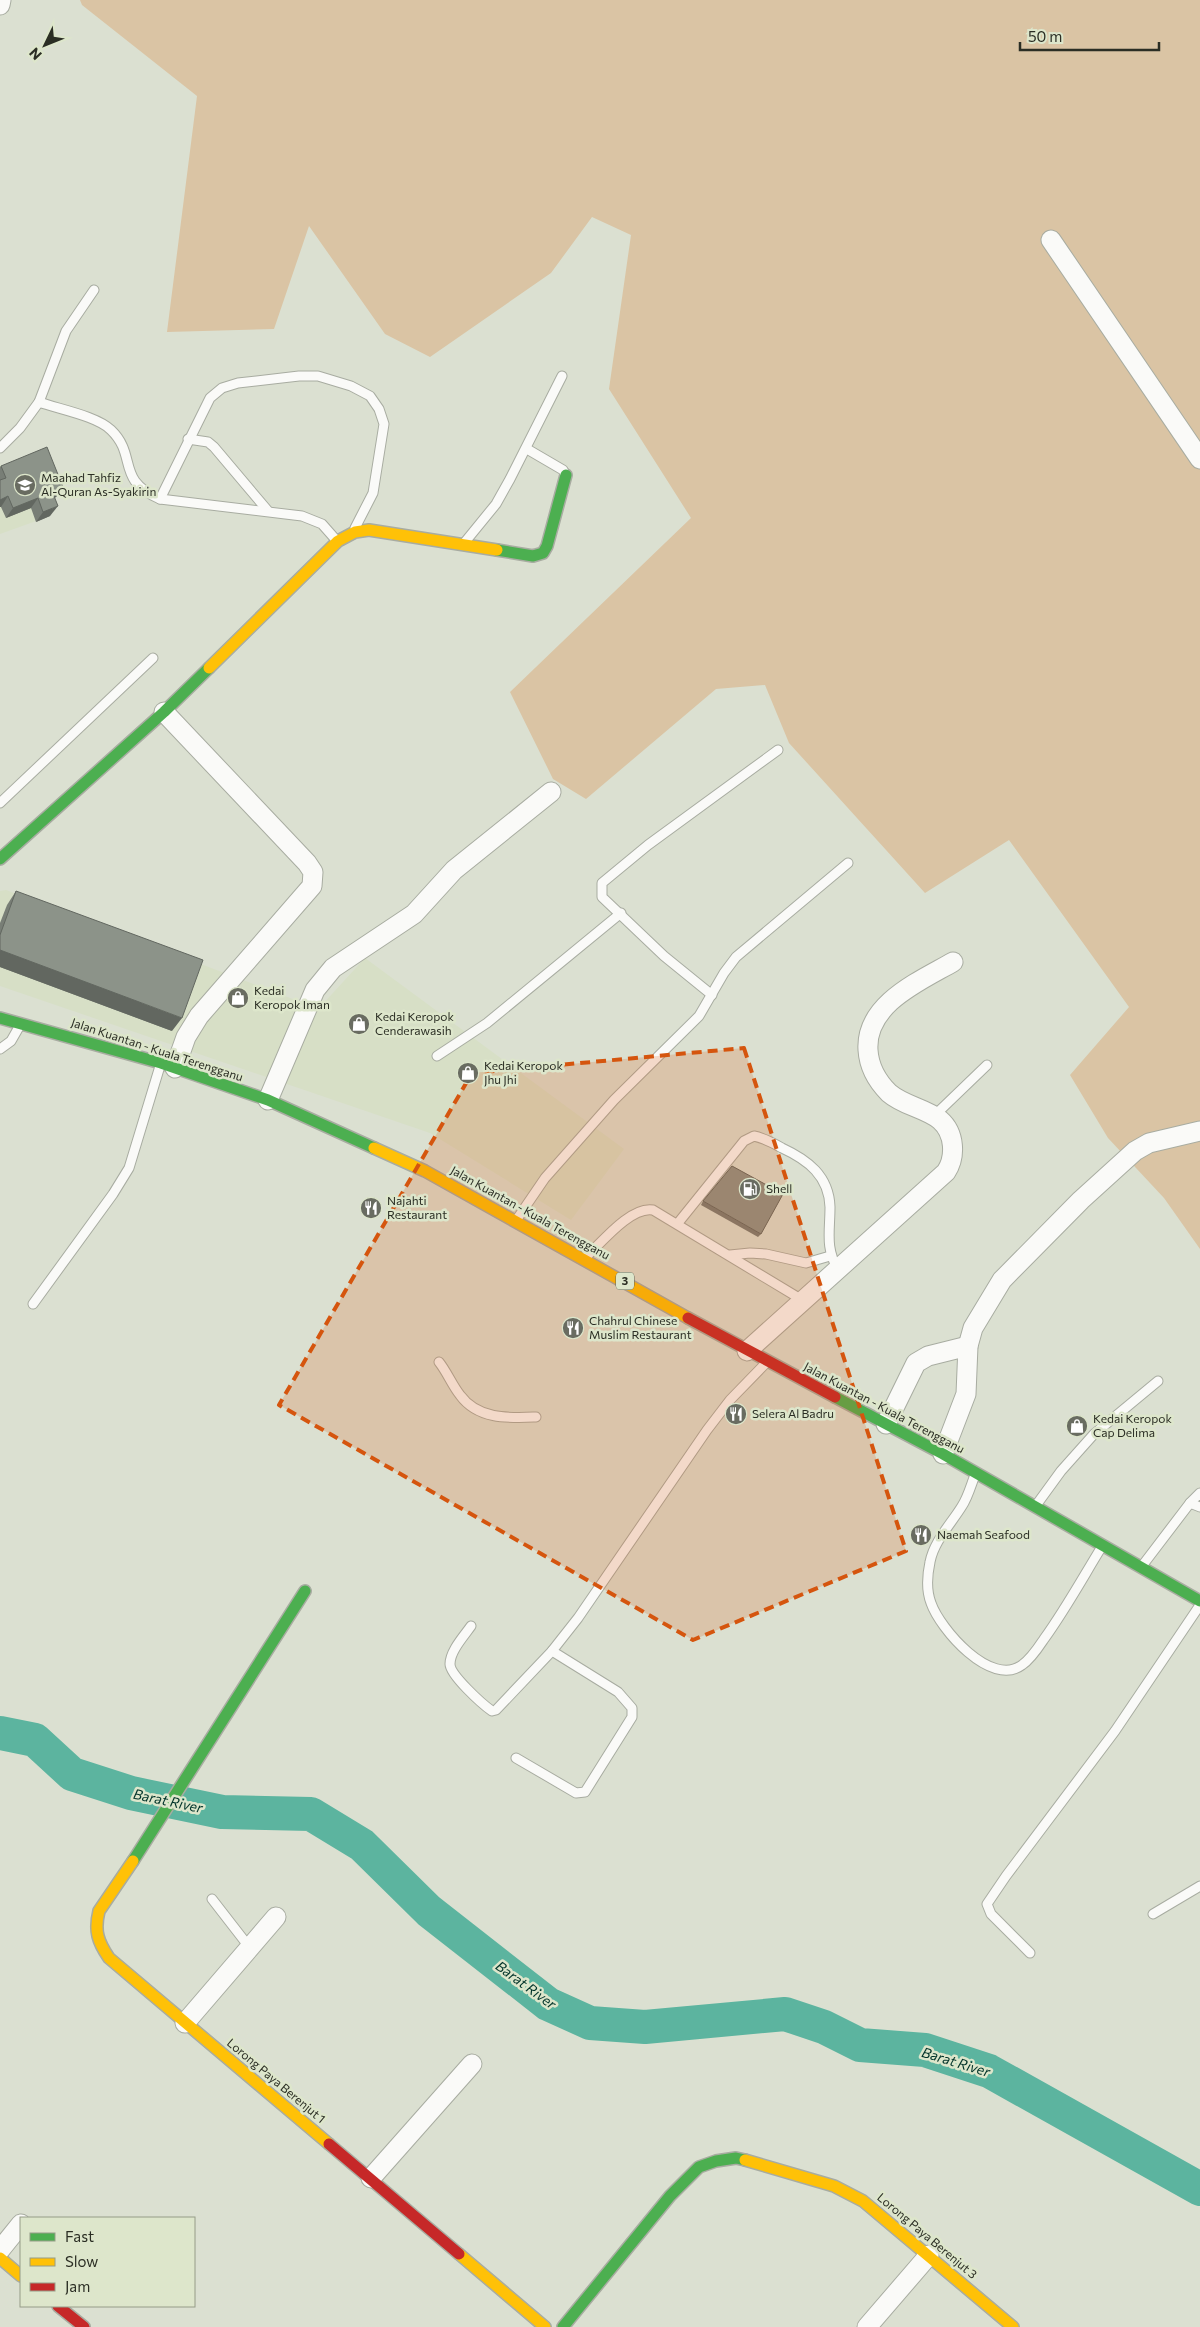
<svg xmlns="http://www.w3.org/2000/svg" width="1200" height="2327" viewBox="0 0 1200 2327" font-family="Commissioner,sans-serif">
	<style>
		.built { fill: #d7dfc6 }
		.green { fill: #dac4a4 }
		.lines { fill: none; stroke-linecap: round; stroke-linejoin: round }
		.river { stroke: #5cb49f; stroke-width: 34 }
		.lane-casing { stroke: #a8aca1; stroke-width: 11 }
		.street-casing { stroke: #a8aca1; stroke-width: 21 }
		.fast-casing { stroke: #a8aca1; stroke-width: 14 }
		.slow-casing { stroke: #a8aca1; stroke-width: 14 }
		.jam-casing { stroke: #a8aca1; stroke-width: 14 }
		.lane { stroke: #fafaf8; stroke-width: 9 }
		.street { stroke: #fafaf8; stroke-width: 19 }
		.fast { stroke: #4caf50; stroke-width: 11 }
		.slow { stroke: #ffc107; stroke-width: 11 }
		.jam { stroke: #c62828; stroke-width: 11 }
		.wall { fill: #787e76 }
		.shaded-wall { fill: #626760 }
		.building { fill: #8c9389; stroke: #626760 }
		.marked { fill: #d5550e; fill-opacity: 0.2; stroke: #d5550e; stroke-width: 4; stroke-dasharray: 10 6; stroke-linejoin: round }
		.labels { text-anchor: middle; stroke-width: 5; stroke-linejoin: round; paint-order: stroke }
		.shield { fill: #dde6cb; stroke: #606556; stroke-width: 1 }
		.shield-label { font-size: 11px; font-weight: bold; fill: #2b2e24 }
		.poi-label { font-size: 12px; fill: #2b2e24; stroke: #dde6cb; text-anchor: start }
		.street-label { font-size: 12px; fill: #2b2e24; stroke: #dde6cb }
		.water-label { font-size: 14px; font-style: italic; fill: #003329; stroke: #dde6cb }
	</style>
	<rect width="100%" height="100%" fill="#dbe0d1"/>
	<!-- built -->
	<g class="built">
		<path d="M0 464 4 472 56 497 45 502 50 516 0 534Z"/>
		<path d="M6 890 298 1001 321 1006 365 958 624 1149 571 1220 430 1133 0 986V891Z"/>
	</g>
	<!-- green -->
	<path class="green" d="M80 0H1200V1249L1164 1198 1108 1138 1070 1075 1129 1007 1009 840 925 893 789 743 765 685 716 689 586 799 553 779 510 692 691 518 609 389 631 235 592 217 551 273 430 357 385 334 309 226 274 329 167 332 197 96 82 5Z"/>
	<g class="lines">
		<!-- river -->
		<path class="river" d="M0 1733 35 1740 72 1774 131 1793 222 1812 311 1814 362 1845 429 1911 548 2004 590 2023 645 2027 785 2014 824 2027 860 2045 925 2050 989 2071 1200 2189"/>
		<!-- lane casing -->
		<g class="lane-casing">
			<g id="lane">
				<path d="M39 402C58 409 97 416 111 430 138 456 115 480 160 499L302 516 322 524 337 541"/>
				<path d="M188 439 208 442 214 447 268 511"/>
				<path d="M0 448 20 428 39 402 66 331 94 290"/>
				<path d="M527 449 563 470 564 472"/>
				<path d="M160 499 210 398 222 388 238 383 299 376H318L351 386 370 396 379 409 384 424 373 493 355 528"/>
				<path d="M465 542 496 504 510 479 562 376"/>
				<path d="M0 803 153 658"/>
				<path d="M712 995 664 956 602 897V883L648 845 778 750"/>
				<path d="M0 1049 11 1041 19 1027"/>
				<path d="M437 1056 487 1023 621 913"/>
				<path d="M934 1116 987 1065"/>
				<path d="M517 1219 545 1178 614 1100 699 1016 724 973 736 957 848 863"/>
				<path d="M678 1223 744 1141 754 1136C764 1138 773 1143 782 1148 808 1160 829 1176 830 1207 830 1232 825 1247 838 1270"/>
				<path d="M730 1255 750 1253 766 1254 806 1263 830 1256"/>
				<path d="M586 1257C602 1242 631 1206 653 1210L804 1301"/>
				<path d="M33 1304 113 1194 129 1168 160 1066"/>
				<path d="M439 1362C447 1372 452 1385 460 1395 478 1420 509 1418 536 1417"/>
				<path d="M975 1475C971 1485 968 1497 962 1506 951 1524 934 1541 930 1562 927 1576 926 1590 931 1603 940 1629 991 1688 1022 1665 1031 1659 1038 1648 1044 1639 1065 1610 1082 1579 1101 1548"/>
				<path d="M1190 1503 1200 1493"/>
				<path d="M1037 1504 1061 1471 1094 1434 1158 1381"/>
				<path d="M1142 1566 1190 1503 1200 1507"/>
				<path d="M471 1626C464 1636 450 1651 450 1664 450 1675 482 1704 492 1711L496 1710 552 1651 578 1618 707 1430 730 1400 764 1365"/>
				<path d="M516 1758 576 1793 585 1792 632 1717V1708L618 1692 552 1651"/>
				<path d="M212 1899 250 1948"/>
				<path d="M1153 1914 1200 1886"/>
				<path d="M1030 1953 991 1914 987 1904 1006 1876 1115 1731 1200 1605"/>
			</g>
		</g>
		<!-- street casing -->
		<g class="street-casing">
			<g id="street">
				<path d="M0 5 1 0"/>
				<path d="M1051 240 1200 459"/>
				<path d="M164 712 307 863 313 872 312 886 199 1016 186 1037 175 1068"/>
				<path d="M268 1100 315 990 333 968 414 914 454 870 551 792"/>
				<path d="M747 1351 946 1172C956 1157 955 1133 940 1120 925 1108 904 1106 889 1093 877 1081 869 1067 868 1050 865 1004 920 981 953 962"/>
				<path d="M886 1424 916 1363 928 1356 968 1346"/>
				<path d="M943 1454 966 1394 968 1346 973 1328 1002 1280 1081 1200 1135 1151 1149 1143 1200 1131"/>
				<path d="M185 2023 276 1917"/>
				<path d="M371 2178 472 2064"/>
				<path d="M0 2250 21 2224"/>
				<path d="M867 2327 929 2255"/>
			</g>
		</g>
		<!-- fast casing -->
		<g class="fast-casing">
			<g id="fast">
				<path d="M497 550 533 556 543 553 547 546 566 475"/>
				<path d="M0 859 164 712 209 668"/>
				<path d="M0 1018 161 1063 268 1100 374 1148"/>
				<path d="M835 1397 943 1454 1200 1601"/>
				<path d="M133 1861 305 1591"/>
				<path d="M563 2327 670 2196 699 2167 716 2161 736 2158 745 2160"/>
			</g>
		</g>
		<!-- slow casing -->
		<g class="slow-casing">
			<g id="slow">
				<path d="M209 668 338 541 355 532 369 530 497 550"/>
				<path d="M374 1148 425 1171 688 1318"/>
				<path d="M133 1861 99 1911C94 1931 98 1942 109 1958L329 2144"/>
				<path d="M745 2160 834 2186 863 2201 1013 2327"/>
				<path d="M459 2254 545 2327"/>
				<path d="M0 2258 21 2276"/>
			</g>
		</g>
		<!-- jam casing -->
		<g class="jam-casing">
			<g id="jam">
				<path d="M688 1318 835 1397"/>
				<path d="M329 2144 459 2254"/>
				<path d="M58 2306 84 2327"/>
			</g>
		</g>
		<!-- lane -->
		<use href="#lane" class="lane"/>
		<!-- street -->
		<use href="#street" class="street"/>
		<!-- fast -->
		<use href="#fast" class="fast"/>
		<!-- slow -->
		<use href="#slow" class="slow"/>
		<!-- jam -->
		<use href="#jam" class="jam"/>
	</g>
	<!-- wall -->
	<g class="wall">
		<path d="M1 466 63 487 56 497 54 498 50 516 36 522 31 508 6 518 1 507H0V467Z"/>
		<path d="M16 891 172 1031 0 967V923L7 905Z"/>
		<path d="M703 1201 761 1234 758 1237 701 1205Z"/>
	</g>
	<!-- shaded-wall -->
	<g class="shaded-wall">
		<path d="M63 487 56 497 44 502 52 491Z"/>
		<path d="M8 496 1 507H0V500Z"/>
		<path d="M38 498 31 508 6 518 13 508Z"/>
		<path d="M58 506 50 516 36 522 43 512Z"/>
		<path d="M0 950 182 1018 172 1031 0 967Z"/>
	</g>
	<!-- building -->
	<g class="building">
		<path d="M47 447 63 487 52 491 58 506 43 512 38 498 13 508 8 496 0 500V480L6 478 1 466Z"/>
		<path d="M16 891 203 960 182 1018 0 950V935Z"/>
		<path d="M732 1166 783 1194 761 1234 703 1201Z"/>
	</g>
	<!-- marked area -->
	<path class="marked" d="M744 1048 906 1551 693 1640 279 1405 472 1073Z"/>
	<!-- icons -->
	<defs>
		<g id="school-disc" transform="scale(1.125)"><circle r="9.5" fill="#696c61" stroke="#dde6cb"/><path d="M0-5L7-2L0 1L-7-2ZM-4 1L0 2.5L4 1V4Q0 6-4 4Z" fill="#fff"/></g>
		<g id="shop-disc" transform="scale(1.125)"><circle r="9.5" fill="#696c61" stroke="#dde6cb"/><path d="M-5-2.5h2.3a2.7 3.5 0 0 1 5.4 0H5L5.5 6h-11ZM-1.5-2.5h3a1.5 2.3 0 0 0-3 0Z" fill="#fff"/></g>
		<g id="fuel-disc" transform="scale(1.125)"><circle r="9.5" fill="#696c61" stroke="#dde6cb"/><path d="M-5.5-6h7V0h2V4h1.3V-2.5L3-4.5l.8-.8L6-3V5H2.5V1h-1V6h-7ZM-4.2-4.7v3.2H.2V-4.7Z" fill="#fff"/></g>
		<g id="restaurant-disc" transform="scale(1.125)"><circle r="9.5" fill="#696c61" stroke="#dde6cb"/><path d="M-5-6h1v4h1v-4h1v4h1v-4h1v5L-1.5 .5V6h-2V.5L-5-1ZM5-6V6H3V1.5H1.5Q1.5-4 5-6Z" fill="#fff"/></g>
	</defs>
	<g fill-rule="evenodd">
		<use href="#school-disc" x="25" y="485"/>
		<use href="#shop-disc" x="238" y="998"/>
		<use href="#shop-disc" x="359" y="1024"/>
		<use href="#shop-disc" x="468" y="1073"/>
		<use href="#fuel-disc" x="750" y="1189"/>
		<use href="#restaurant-disc" x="371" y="1208"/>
		<use href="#restaurant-disc" x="573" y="1328"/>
		<use href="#restaurant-disc" x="736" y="1414"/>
		<use href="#shop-disc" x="1077" y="1426"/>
		<use href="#restaurant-disc" x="921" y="1535"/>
	</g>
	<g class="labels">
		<!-- shield labels -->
		<rect class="shield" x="616" y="1272.5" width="18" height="17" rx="4"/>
		<g class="shield-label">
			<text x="625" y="1285">3</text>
		</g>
		<!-- poi labels -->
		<g class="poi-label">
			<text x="41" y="482">Maahad Tahfiz<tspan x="41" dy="14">Al-Quran As-Syakirin</tspan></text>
			<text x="254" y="995">Kedai<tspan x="254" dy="14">Keropok Iman</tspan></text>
			<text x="375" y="1021">Kedai Keropok<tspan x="375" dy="14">Cenderawasih</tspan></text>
			<text x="484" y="1070">Kedai Keropok<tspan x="484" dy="14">Jhu Jhi</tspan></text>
			<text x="766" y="1193">Shell</text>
			<text x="387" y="1205">Najahti<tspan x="387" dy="14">Restaurant</tspan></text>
			<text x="589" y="1325">Chahrul Chinese<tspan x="589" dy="14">Muslim Restaurant</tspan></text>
			<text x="752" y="1418">Selera Al Badru</text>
			<text x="1093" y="1423">Kedai Keropok<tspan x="1093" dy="14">Cap Delima</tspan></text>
			<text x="937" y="1539">Naemah Seafood</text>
		</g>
		<!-- street labels -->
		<g class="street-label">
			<text transform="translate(157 1050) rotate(18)" y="4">Jalan Kuantan - Kuala Terengganu</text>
			<text transform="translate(530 1213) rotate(29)" y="4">Jalan Kuantan - Kuala Terengganu</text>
			<text transform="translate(884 1408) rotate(28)" y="4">Jalan Kuantan - Kuala Terengganu</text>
			<text transform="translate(276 2081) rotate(40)" y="4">Lorong Paya Berenjut 1</text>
			<text transform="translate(927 2236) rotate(40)" y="4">Lorong Paya Berenjut 3</text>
		</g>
		<!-- water labels -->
		<g class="water-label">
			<text transform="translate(168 1801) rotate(12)" y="5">Barat River</text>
			<text transform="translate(526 1985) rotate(36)" y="5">Barat River</text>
			<text transform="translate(956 2062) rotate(17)" y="5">Barat River</text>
		</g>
	</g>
	<!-- legend -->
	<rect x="20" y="2217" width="175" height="90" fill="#dde6cb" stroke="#969c88"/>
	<rect x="30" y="2233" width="25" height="8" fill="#4caf50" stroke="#969c88"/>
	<text x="65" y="2242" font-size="15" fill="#2b2e24">Fast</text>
	<rect x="30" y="2258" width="25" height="8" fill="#ffc107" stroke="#969c88"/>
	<text x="65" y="2267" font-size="15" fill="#2b2e24">Slow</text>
	<rect x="30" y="2283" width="25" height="8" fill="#c62828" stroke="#969c88"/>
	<text x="65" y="2292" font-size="15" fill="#2b2e24">Jam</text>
	<!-- north arrow -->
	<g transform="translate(45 45) rotate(227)" stroke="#dde6cb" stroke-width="4" paint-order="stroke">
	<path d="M0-4L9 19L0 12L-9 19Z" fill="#2b2e24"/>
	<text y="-8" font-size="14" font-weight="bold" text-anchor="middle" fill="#2b2e24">N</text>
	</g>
	<!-- scale -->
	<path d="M1020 42v8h139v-8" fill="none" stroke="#2b2e24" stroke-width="2.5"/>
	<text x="1028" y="42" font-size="15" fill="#2b2e24" stroke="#dde6cb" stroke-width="4" paint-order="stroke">50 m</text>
</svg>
